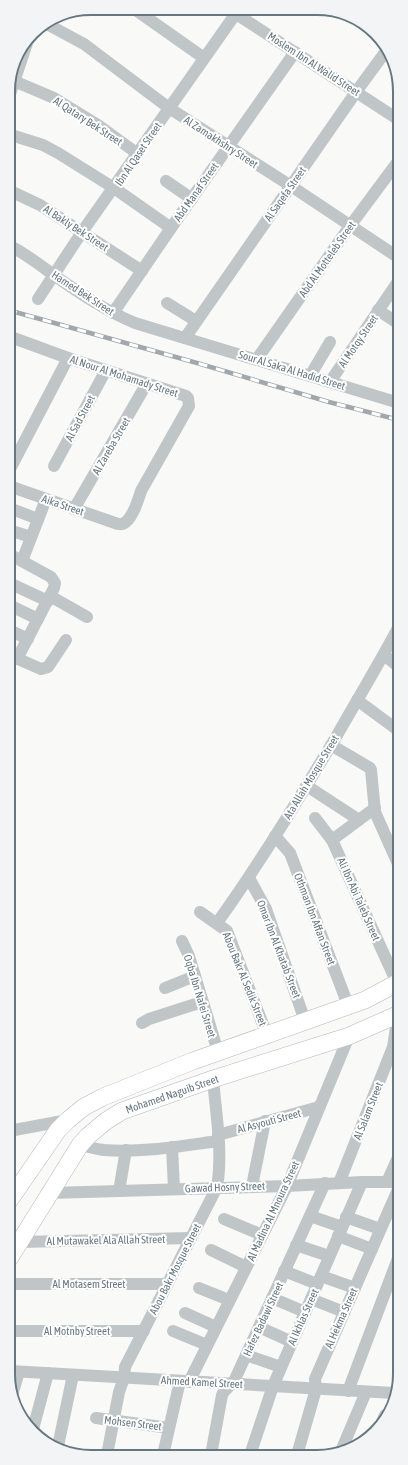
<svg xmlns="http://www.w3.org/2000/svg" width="408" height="1465" viewBox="0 0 408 1465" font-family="'Asap Condensed',sans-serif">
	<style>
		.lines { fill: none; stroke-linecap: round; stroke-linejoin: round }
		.secondary-casing { stroke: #b3b9bd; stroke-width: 18 }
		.minor { stroke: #c0c5c8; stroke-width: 12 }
		.secondary { stroke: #fff; stroke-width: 17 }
		.rail-casing { stroke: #a0a8ad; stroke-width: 4.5 }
		.rail { stroke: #fff; stroke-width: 3; stroke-dasharray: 9; stroke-linecap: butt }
		.labels { text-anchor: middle; stroke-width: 4; stroke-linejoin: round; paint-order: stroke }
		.street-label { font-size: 11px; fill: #667780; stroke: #fff }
		.rim { fill: none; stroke: #667780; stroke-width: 2 }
	</style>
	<rect width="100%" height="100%" fill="#f9f9f7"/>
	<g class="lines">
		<!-- secondary casing -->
		<g class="secondary-casing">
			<g id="secondary">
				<path d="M9 1201 58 1130 68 1120 84 1107 103 1097 193 1061 365 1000 399 982"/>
				<path d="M9 1259 80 1145 88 1136 106 1121 122 1111 213 1079 349 1036 399 1014"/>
			</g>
		</g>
		<!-- minor -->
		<g class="minor">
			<path d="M133 8 204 58"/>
			<path d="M230 10 399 120"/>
			<path d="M45 23 84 44 169 108 291 186 399 258"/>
			<path d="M14 81 54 98 98 125 138 154"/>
			<path d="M8 100 29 37"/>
			<path d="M8 134 43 145 58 153 114 188 171 228"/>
			<path d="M166 181 192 199"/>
			<path d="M8 190 40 205 142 271"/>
			<path d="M8 245C25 253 40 265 55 276 81 294 106 311 135 323L399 403"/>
			<path d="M38 299 82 232 239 9"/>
			<path d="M167 303 196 321"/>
			<path d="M378 310 399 324"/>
			<path d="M113 313 171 228 295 52"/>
			<path d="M8 336 68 358 186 396 188 398 189 406 141 491C138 501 130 527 118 524L9 486"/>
			<path d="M185 338 356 92 386 51"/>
			<path d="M257 359 350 226 399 160"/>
			<path d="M310 376 330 342"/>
			<path d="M330 382 399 280"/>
			<path d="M54 466 106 370"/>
			<path d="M9 471 68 358"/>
			<path d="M9 508 38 519"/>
			<path d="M74 509 147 383"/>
			<path d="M9 530 31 537"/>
			<path d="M9 554 51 577 55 583 54 588 17 659"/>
			<path d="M22 561 46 499"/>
			<path d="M9 583 48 601"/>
			<path d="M50 596 87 617"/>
			<path d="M9 605 38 619"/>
			<path d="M9 630 28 639"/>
			<path d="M9 655 41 669 48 667 66 640"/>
			<path d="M384 655 399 667"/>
			<path d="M357 700 399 731"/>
			<path d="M331 745 370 768 371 770 375 812 399 866"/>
			<path d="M307 786 359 820"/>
			<path d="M315 818 332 840 397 983"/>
			<path d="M275 836 290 853 348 1005"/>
			<path d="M332 840 375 808"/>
			<path d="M249 878 266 909 305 1021"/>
			<path d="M200 912 227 931 267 1035"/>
			<path d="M217 923C260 863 298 800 336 737 357 700 379 664 399 626"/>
			<path d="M182 941 189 956 218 1052"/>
			<path d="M165 988 195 976"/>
			<path d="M142 1023 149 1019 202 1002"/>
			<path d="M9 1131 68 1120"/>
			<path d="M218 1135 319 1107"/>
			<path d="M80 1145C88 1147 96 1149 104 1150 142 1153 181 1146 218 1141"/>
			<path d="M172 1147 174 1189"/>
			<path d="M387 1182 400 1153"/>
			<path d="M339 1183 393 1047 398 1015"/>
			<path d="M252 1186 265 1121"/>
			<path d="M119 1191 126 1150"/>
			<path d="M50 1193 287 1186 362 1182H400"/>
			<path d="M310 1216 342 1227"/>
			<path d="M346 1217 380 1229"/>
			<path d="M224 1219 262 1235"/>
			<path d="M338 1236 372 1249"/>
			<path d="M20 1242 191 1238"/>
			<path d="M296 1245 329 1256"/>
			<path d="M211 1250 246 1267"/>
			<path d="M284 1271 317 1284"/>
			<path d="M321 1276 355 1288"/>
			<path d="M9 1284H168"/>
			<path d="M199 1288 229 1300"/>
			<path d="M272 1298 305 1312"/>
			<path d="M311 1299 344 1312"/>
			<path d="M185 1313 216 1327"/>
			<path d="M259 1327 292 1342"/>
			<path d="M9 1331H144"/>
			<path d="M173 1331 207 1345"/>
			<path d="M246 1355 281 1367"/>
			<path d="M10 1371 394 1393"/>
			<path d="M189 1382 287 1186 349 1036"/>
			<path d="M348 1391 400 1253"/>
			<path d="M12 1395 19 1372"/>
			<path d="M96 1418 169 1428"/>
			<path d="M379 1429 385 1415"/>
			<path d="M32 1433 48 1373"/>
			<path d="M58 1446 73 1375"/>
			<path d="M341 1451 366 1392"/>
			<path d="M81 1455H82"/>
			<path d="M107 1455 119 1392 124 1378 125 1367 217 1187C223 1152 216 1115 213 1079"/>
			<path d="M163 1455 180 1381"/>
			<path d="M211 1455 222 1395C225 1388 233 1385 236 1377L325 1183"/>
			<path d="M250 1455 273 1386 362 1182"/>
			<path d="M297 1455 316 1389 315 1379 400 1185"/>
		</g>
		<!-- secondary -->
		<use href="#secondary" class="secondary"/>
		<!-- rail casing -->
		<g class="rail-casing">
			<path id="rail" d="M8 310 197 363 329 402 399 420"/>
		</g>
		<!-- rail -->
		<use href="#rail" class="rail"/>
	</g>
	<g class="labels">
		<!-- street labels -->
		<g class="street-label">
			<text transform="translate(314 64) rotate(33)" y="4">Moslem Ibn Al Walid Street</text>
			<text transform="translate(88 121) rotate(33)" y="4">Al Qatary Bek Street</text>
			<text transform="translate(221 142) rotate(33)" y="4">Al Zamakhshry Street</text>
			<text transform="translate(138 154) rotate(-56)" y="4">Ibn Al Qaset Street</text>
			<text transform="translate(196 192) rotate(-55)" y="4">Abd Manaf Street</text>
			<text transform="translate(285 194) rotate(-55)" y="4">Al Saqefa Street</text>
			<text transform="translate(76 228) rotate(33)" y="4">Al Bakly Bek Street</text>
			<text transform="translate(327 259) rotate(-55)" y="4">Abd Al Motteleb Street</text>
			<text transform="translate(83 293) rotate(33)" y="4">Hamed Bek Street</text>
			<text transform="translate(358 341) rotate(-56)" y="4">Al Motqy Street</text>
			<text transform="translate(292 370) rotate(17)" y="4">Sour Al Saka Al Hadid Street</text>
			<text transform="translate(124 376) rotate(18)" y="4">Al Nour Al Mohamady Street</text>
			<text transform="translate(80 418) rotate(-62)" y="4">Al Sad Street</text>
			<text transform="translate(111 446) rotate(-60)" y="4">Al Zareba Street</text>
			<text transform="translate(63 505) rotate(19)" y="4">Aika Street</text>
			<text transform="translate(311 777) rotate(-59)" y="4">Ata Allah Mosque Street</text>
			<text transform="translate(359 899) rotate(66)" y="4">Ali Ibn Abi Taleb Street</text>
			<text transform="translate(315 919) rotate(69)" y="4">Othman Ibn Affan Street</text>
			<text transform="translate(279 949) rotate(69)" y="4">Omar Ibn Al Khatab Street</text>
			<text transform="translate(245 979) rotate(68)" y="4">Abou Bakr Al Sedik Street</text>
			<text transform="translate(200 996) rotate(73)" y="4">Oqba Ibn Nafei Street</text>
			<text transform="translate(172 1094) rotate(-19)" y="4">Mohamed Naguib Street</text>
			<text transform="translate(368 1111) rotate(-68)" y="4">Al Salam Street</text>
			<text transform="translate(269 1121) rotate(-15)" y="4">Al Asyouti Street</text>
			<text transform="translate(225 1187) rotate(-2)" y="4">Gawad Hosny Street</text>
			<text transform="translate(273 1211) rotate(-65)" y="4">Al Madina Al Mnoura Street</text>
			<text transform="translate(106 1240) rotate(-1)" y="4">Al Mutawakel Ala Allah Street</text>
			<text transform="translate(175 1269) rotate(-63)" y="4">Abou Bakr Mosque Street</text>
			<text x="89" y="1288">Al Motasem Street</text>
			<text transform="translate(303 1317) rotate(-66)" y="4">Al Ikhlas Street</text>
			<text transform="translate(341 1318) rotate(-66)" y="4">Al Hekma Street</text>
			<text transform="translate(263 1319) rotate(-65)" y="4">Hafez Badawi Street</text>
			<text x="77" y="1335">Al Motnby Street</text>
			<text transform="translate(202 1382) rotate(3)" y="4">Ahmed Kamel Street</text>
			<text transform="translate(133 1423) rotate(7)" y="4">Mohsen Street</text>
		</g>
	</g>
	<!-- crop -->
	<path d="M0 0H408V1465H0ZM91 15H317A76 76 0 0 1 393 91V1374A76 76 0 0 1 317 1450H91A76 76 0 0 1 15 1374V91A76 76 0 0 1 91 15Z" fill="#f3f4f5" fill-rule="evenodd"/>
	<path class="rim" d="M91 15H317A76 76 0 0 1 393 91V1374A76 76 0 0 1 317 1450H91A76 76 0 0 1 15 1374V91A76 76 0 0 1 91 15Z"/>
</svg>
